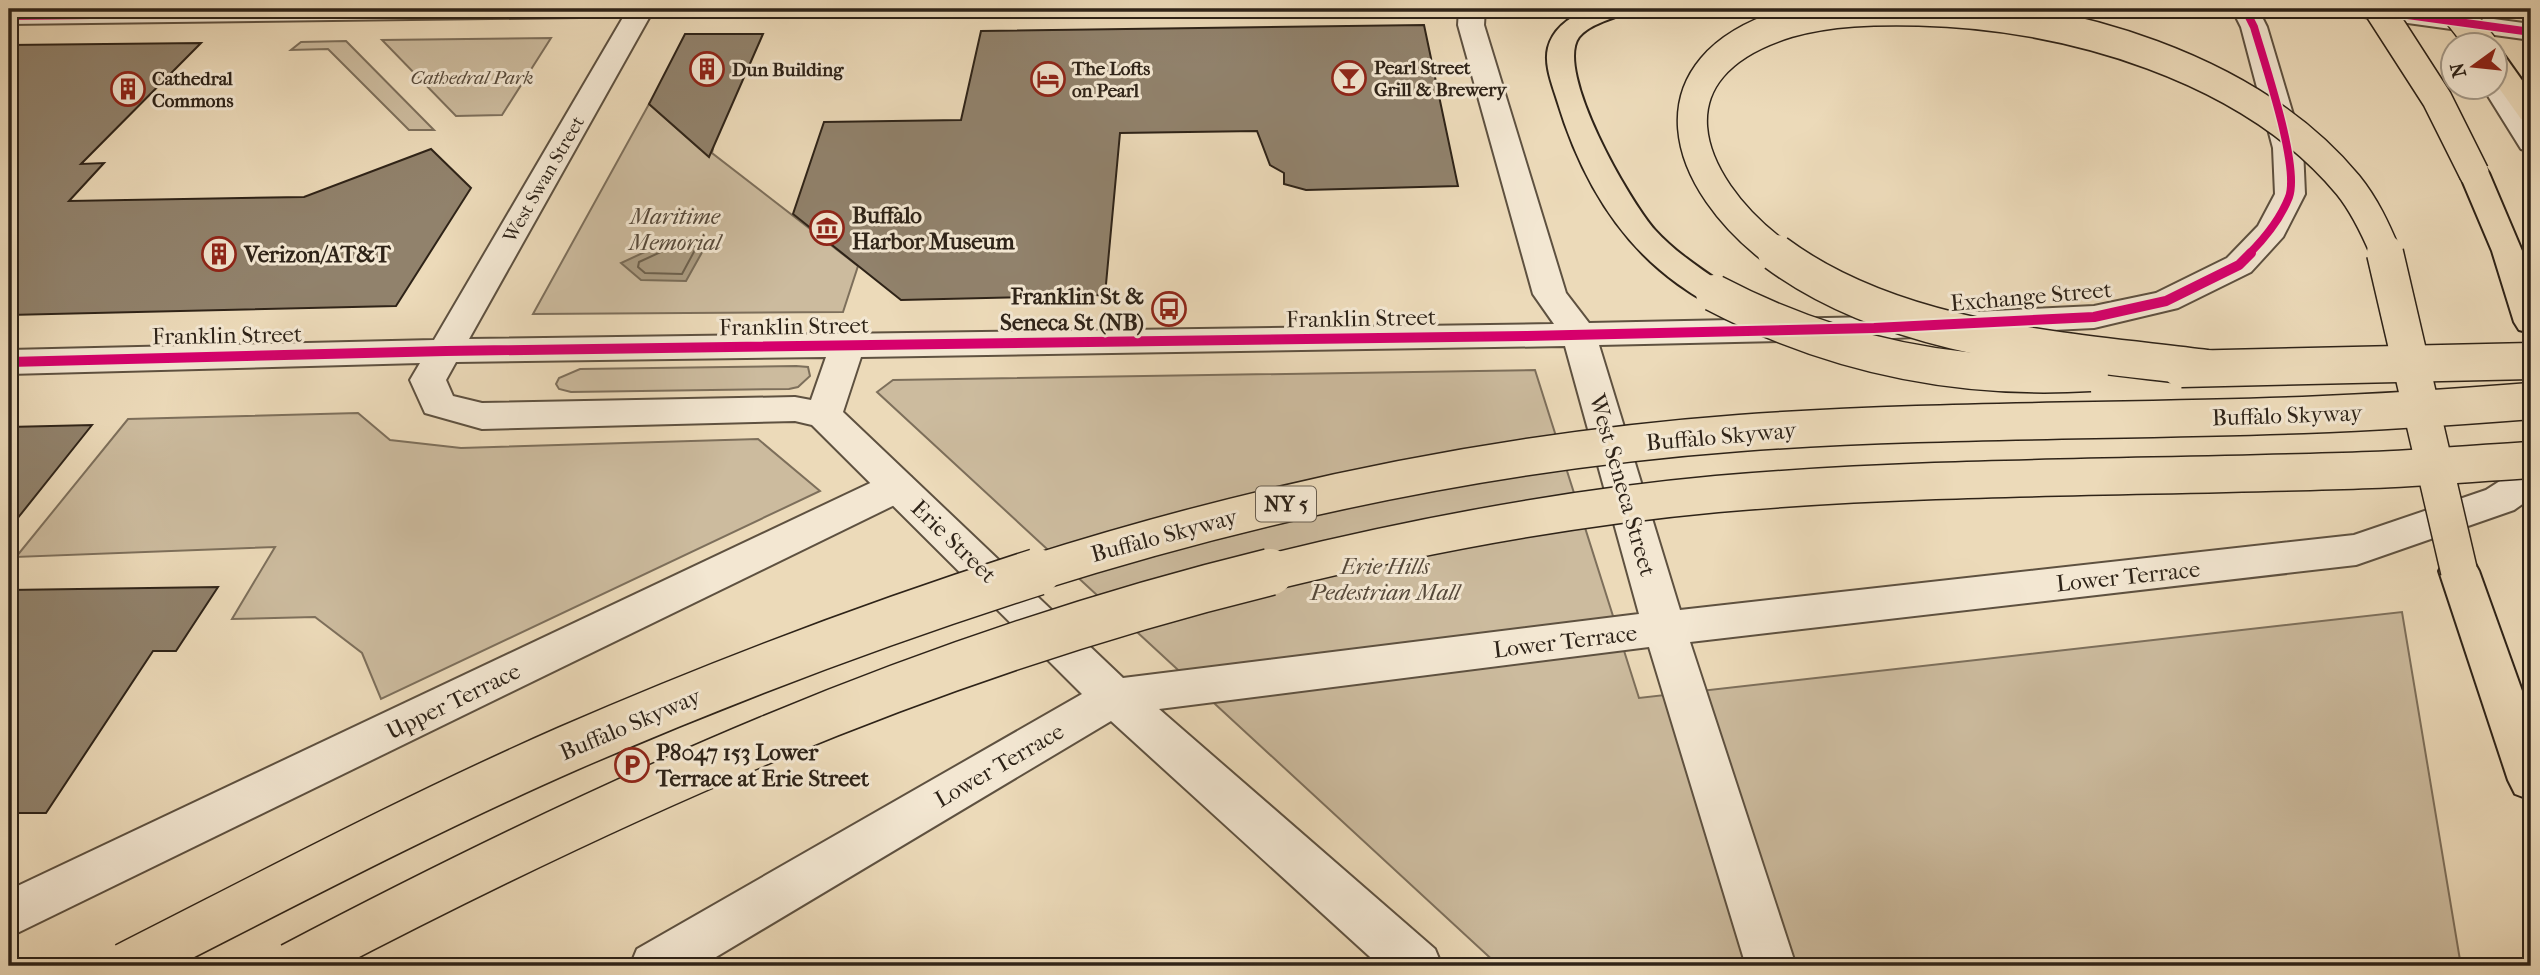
<svg xmlns="http://www.w3.org/2000/svg" width="2540" height="975" viewBox="0 0 2540 975" font-family="'IM FELL French Canon',serif">
	<style>
		.green { fill: #ccbb9e; stroke: #7d6f5b; stroke-width: 2 }
		.water { fill: #ab9c82; stroke: #796c58; stroke-width: 2 }
		.lines { fill: none; stroke-linecap: round; stroke-linejoin: round }
		.shore { stroke: #6c604d; stroke-width: 2 }
		.building { fill: #91826c; stroke: #2e2318; stroke-width: 2 }
		.minor-casing { stroke: #5e5140; stroke-width: 4 }
		.tertiary-casing { stroke: #5e5140; stroke-width: 4 }
		.motorway-casing { stroke: #2e2318; stroke-width: 4 }
		.minor { fill: #f3e7d2; fill-rule: evenodd }
		.tertiary { fill: #f3e7d2; fill-rule: evenodd }
		.motorway { fill: #ecdab9; fill-rule: evenodd }
		.motorway-bridge-far2-casing { stroke: #2e2318; stroke-width: 32; stroke-linecap: butt }
		.motorway-bridge-far1-casing { stroke: #2e2318; stroke-width: 39; stroke-linecap: butt }
		.motorway-bridge-casing { stroke: #2e2318; stroke-width: 49; stroke-linecap: butt }
		.motorway-bridge-far2 { stroke: #ecdab9; stroke-width: 29 }
		.motorway-bridge-far1 { stroke: #ecdab9; stroke-width: 36 }
		.motorway-bridge { stroke: #ecdab9; stroke-width: 46 }
		.cycleway-far1-casing { stroke: #f3e7d2; stroke-width: 11 }
		.cycleway-casing { stroke: #f3e7d2; stroke-width: 14 }
		.cycleway-far1 { stroke: #d6006c; stroke-width: 8 }
		.cycleway { stroke: #d6006c; stroke-width: 10 }
		.labels { text-anchor: middle; stroke-width: 6; stroke-linejoin: round; paint-order: stroke }
		.far-poi-label { font-size: 19px; font-weight: bold; fill: #2e2318; stroke: #f3e7d2; text-anchor: start }
		.far-park-label { font-size: 19px; font-style: italic; fill: #56493a; stroke: #f3e7d2 }
		.far-street-label { font-size: 19px; fill: #2e2318; stroke: #f3e7d2 }
		.shield { fill: #f3e7d2; stroke: #695e50; stroke-width: 2 }
		.shield-label { font-size: 21px; font-weight: bold; fill: #2e2318 }
		.poi-label { font-size: 23px; font-weight: bold; fill: #2e2318; stroke: #f3e7d2; text-anchor: start }
		.park-label { font-size: 23px; font-style: italic; fill: #56493a; stroke: #f3e7d2 }
		.street-label { font-size: 23px; fill: #2e2318; stroke: #f3e7d2 }
	</style>
	<rect width="100%" height="100%" fill="#ecdab9"/>
	<filter id="stains"><feTurbulence type="fractalNoise" baseFrequency=".00286" numOctaves="4"/><feColorMatrix values="0 0 0 0 .2 0 0 0 0 .09 0 0 0 0 .02 0 0 0 .5 -.17"/></filter>
	<radialGradient id="worn" r=".72"><stop offset=".6" stop-color="#630" stop-opacity="0"/><stop offset="1" stop-color="#630" stop-opacity=".3"/></radialGradient>
	<!-- green -->
	<g class="green">
		<path d="M551 38 502 115 456 116 382 40Z"/>
		<path d="M346 41 434 130H409L328 49 291 50 301 42Z"/>
		<path d="M649 104 700 149 713 148 712 153 858 266 843 312 533 314Z"/>
		<path d="M796 366 808 367 810 376 798 387 789 389 571 392 559 389 556 384 559 378 580 369Z"/>
		<path d="M1535 370 1639 698 2402 612 2461 966H1499L877 392 893 380Z"/>
		<path d="M358 413 390 440 461 448 758 439 820 491 381 699 362 653 315 617 232 619 275 547 16 557 128 419Z"/>
	</g>
	<!-- water -->
	<path class="water" d="M675 238H710L686 281 641 280 621 263Z"/>
	<g class="lines">
		<!-- shore -->
		<path class="shore" d="M676 245H693L696 248 682 274 645 273 638 267 639 262Z"/>
	</g>
	<!-- building -->
	<g class="building">
		<path d="M1424 25 1458 186 1306 190 1284 184V173L1270 165 1257 131 1120 133 1105 295 901 300 793 214 824 122 961 120 981 31Z"/>
		<path d="M685 34H763L709 157 649 104Z"/>
		<path d="M201 43 81 164 104 163 69 201 304 197 431 149 471 188 396 306 9 315V45Z"/>
		<path d="M92 425 9 529V427Z"/>
		<path d="M218 587 176 651H153L46 813H9V590Z"/>
	</g>
	<g class="lines">
		<!-- minor casing -->
		<g class="minor-casing">
			<path id="minor" d="M897 473 911 477 916 487 911 497 9 937V890L883 477Z"/>
		</g>
		<!-- tertiary casing -->
		<g class="tertiary-casing">
			<g id="tertiary">
				<path d="M9 9H593L589 15 580 17 9 24Z"/>
				<path d="M628 9H654L469 339 1554 324 1533 294 1458 25 1459 9H1485L1484 25 1566 293 1589 323 1874 317 2094 306 2156 293 2227 258 2258 226 2275 194 2273 148 2241 27 2232 9H2258L2267 27 2303 148 2305 194 2283 237 2251 272 2178 308 2094 328 1874 339 1599 345 1680 610 2354 535 2486 490 2517 470 2531 466V498L2514 510 2356 565 1690 642 1796 966H1746L1649 647 1159 709 1435 949 1442 966H1380L1111 721 701 966H630L637 949 1082 694 812 425 795 421 482 429 425 413 410 380 420 363 9 374V350L434 340ZM1565 346 1639 614 1123 678 843 412 861 357ZM826 357 811 400 795 397 482 403 453 396 446 380 456 362Z"/>
				<path d="M2351 9H2419L2531 24V40L2364 17 2355 15Z"/>
				<path d="M2494 75 2504 77 2531 120V152L2521 149 2483 88H2494Z"/>
			</g>
		</g>
		<!-- motorway casing -->
		<g class="motorway-casing">
			<g id="motorway">
				<path d="M1589 9H1625L1621 15C1608 20 1589 25 1579 37 1554 71 1630 202 1655 230 1675 252 1701 269 1726 286L1731 293 1726 300C1706 306 1694 295 1678 284 1615 239 1579 173 1557 100 1552 84 1544 64 1548 48 1553 28 1571 16 1589 9Z"/>
				<path d="M2494 53 2504 55 2531 93V122L2521 119 2494 81Z"/>
				<path d="M2474 164 2485 167 2489 173 2531 272V333L2519 330 2514 322 2492 251 2459 173 2463 167Z"/>
				<path d="M2459 556 2473 560 2479 571 2531 716V800L2515 794 2508 780 2439 571 2445 560Z"/>
			</g>
		</g>
		<!-- minor -->
		<use href="#minor" class="minor"/>
		<!-- tertiary -->
		<use href="#tertiary" class="tertiary"/>
		<!-- motorway -->
		<use href="#motorway" class="motorway"/>
		<!-- motorway-bridge-far2 casing -->
		<g class="motorway-bridge-far2-casing">
			<g id="motorway-bridge-far2">
				<path d="M2379 9 2437 99 2474 173"/>
				<path d="M2454 9 2483 46"/>
				<path d="M1778 254C1681 182 1644 67 1788 23 1830 11 1876 10 1919 11 2067 14 2250 67 2348 185 2365 206 2376 230 2386 254"/>
			</g>
		</g>
		<!-- motorway-bridge-far1 casing -->
		<g class="motorway-bridge-far1-casing">
			<g id="motorway-bridge-far1">
				<path d="M1776 253C1896 342 2064 350 2207 368"/>
				<path d="M2385 253 2459 571"/>
				<path d="M1714 293C1832 355 1956 381 2090 373"/>
				<path d="M2181 369 2531 361"/>
				<path d="M1031 574C1261 501 1499 451 1740 433 1927 419 2115 422 2303 415 2379 412 2455 407 2531 401"/>
				<path d="M1263 574C1412 537 1564 508 1717 494 1935 475 2153 478 2371 470 2424 468 2478 463 2531 460"/>
			</g>
		</g>
		<!-- motorway-bridge casing -->
		<g class="motorway-bridge-casing">
			<g id="motorway-bridge">
				<path d="M126 966C272 892 417 815 567 749 721 682 877 623 1037 572"/>
				<path d="M292 966C608 800 922 657 1270 572"/>
			</g>
		</g>
		<!-- motorway-bridge-far2 -->
		<use href="#motorway-bridge-far2" class="motorway-bridge-far2"/>
		<!-- motorway-bridge-far1 -->
		<use href="#motorway-bridge-far1" class="motorway-bridge-far1"/>
		<!-- motorway-bridge -->
		<use href="#motorway-bridge" class="motorway-bridge"/>
		<!-- cycleway-far1 casing -->
		<g class="cycleway-far1-casing">
			<g id="cycleway-far1">
				<path d="M2245 9 2254 27C2264 62 2300 166 2289 197 2280 220 2266 237 2249 254"/>
				<path d="M2364 9 2531 32"/>
				<path d="M9 16 580 9"/>
			</g>
		</g>
		<!-- cycleway casing -->
		<g class="cycleway-casing">
			<path id="cycleway" d="M9 362 446 351 1527 336 1874 328 2094 317 2166 301 2239 265 2251 253"/>
		</g>
		<!-- cycleway-far1 -->
		<use href="#cycleway-far1" class="cycleway-far1"/>
		<!-- cycleway -->
		<use href="#cycleway" class="cycleway"/>
	</g>
	<!-- icons -->
	<defs>
		<g id="building-ring" transform="scale(1.75)"><circle r="9.5" fill="#f3e7d2" stroke="#8f2418" stroke-width="1.5"/><path d="M-4-6H4V6H1V3H-1V6H-4ZM-2.5-4.3h1.7v1.8h-1.7ZM.8-4.3h1.7v1.8H.8ZM-2.5-1h1.7V.8h-1.7ZM.8-1h1.7V.8H.8Z" fill="#8f2418"/></g>
		<g id="bar-ring" transform="scale(1.75)"><circle r="9.5" fill="#f3e7d2" stroke="#8f2418" stroke-width="1.5"/><path d="M-6-5H6L.8 .8V4.5H3.5V6h-7V4.5H-.8V.8Z" fill="#8f2418"/></g>
		<g id="hotel-ring" transform="scale(1.75)"><circle r="9.5" fill="#f3e7d2" stroke="#8f2418" stroke-width="1.5"/><path d="M-6-4.5h1.5V1H6V5H4.5V3h-9V5H-6ZM-4 0a1.8 1.8 0 1 1 3.6 0ZM.5 0V-2.5h3Q6-2.5 6 0Z" fill="#8f2418"/></g>
		<g id="museum-ring" transform="scale(1.75)"><circle r="9.5" fill="#f3e7d2" stroke="#8f2418" stroke-width="1.5"/><path d="M0-6L6-3V-2H-6V-3ZM-5-1h2V3h-2ZM-1-1h2V3h-2ZM3-1h2V3H3ZM-6 4H6V6H-6Z" fill="#8f2418"/></g>
		<g id="bus-ring" transform="scale(1.75)"><circle r="9.5" fill="#f3e7d2" stroke="#8f2418" stroke-width="1.5"/><path d="M-5-6H5V4H4V6H2V4H-2V6H-4V4H-5ZM-3.5-4V0h7V-4ZM-3.5 1.2v1.5H-2V1.2ZM2 1.2v1.5H3.5V1.2Z" fill="#8f2418"/></g>
		<g id="parking-ring" transform="scale(1.75)"><circle r="9.5" fill="#f3e7d2" stroke="#8f2418" stroke-width="1.5"/><path d="M-3.5-5.5H1a3.5 3.5 0 0 1 0 7H-1V5.5H-3.5ZM-1-3.4V-.6H.8a1.4 1.4 0 0 0 0-2.8Z" fill="#8f2418"/></g>
	</defs>
	<g fill-rule="evenodd">
		<use href="#building-ring" x="707" y="69"/>
		<use href="#bar-ring" x="1349" y="78"/>
		<use href="#hotel-ring" x="1048" y="79"/>
		<use href="#building-ring" x="128" y="89"/>
		<use href="#museum-ring" x="827" y="228"/>
		<use href="#building-ring" x="219" y="254"/>
		<use href="#bus-ring" x="1169" y="309"/>
		<use href="#parking-ring" x="632" y="765"/>
	</g>
	<g class="labels">
		<!-- far-poi labels -->
		<g class="far-poi-label">
			<text x="1374" y="74">Pearl Street<tspan x="1374" dy="22">Grill &amp; Brewery</tspan></text>
			<text x="1072" y="75">The Lofts<tspan x="1072" dy="22">on Pearl</tspan></text>
			<text x="732" y="76">Dun Building</text>
			<text x="152" y="85">Cathedral<tspan x="152" dy="22">Commons</tspan></text>
		</g>
		<!-- far-park labels -->
		<g class="far-park-label">
			<text x="472" y="84">Cathedral Park</text>
		</g>
		<!-- far-street labels -->
		<g class="far-street-label">
			<text transform="translate(543 179) rotate(-60)" y="7">West Swan Street</text>
		</g>
		<!-- shield labels -->
		<rect class="shield" x="1256" y="486.5" width="60" height="35" rx="5"/>
		<g class="shield-label">
			<text x="1286" y="511">NY 5</text>
		</g>
		<!-- poi labels -->
		<g class="poi-label">
			<text x="852" y="223">Buffalo<tspan x="852" dy="26">Harbor Museum</tspan></text>
			<text x="244" y="262">Verizon/AT&amp;T</text>
			<text x="1144" y="304" text-anchor="end">Franklin St &amp;<tspan x="1144" dy="26">Seneca St (NB)</tspan></text>
			<text x="656" y="760">P8047 153 Lower<tspan x="656" dy="26">Terrace at Erie Street</tspan></text>
		</g>
		<!-- park labels -->
		<g class="park-label">
			<text x="675" y="224">Maritime<tspan x="675" dy="26">Memorial</tspan></text>
			<text x="1385" y="574">Erie Hills<tspan x="1385" dy="26">Pedestrian Mall</tspan></text>
		</g>
		<!-- street labels -->
		<g class="street-label">
			<text transform="translate(2031 296) rotate(-5)" y="8">Exchange Street</text>
			<text transform="translate(1361 318) rotate(-1)" y="8">Franklin Street</text>
			<text transform="translate(794 326) rotate(-1)" y="8">Franklin Street</text>
			<text transform="translate(227 335) rotate(-1)" y="8">Franklin Street</text>
			<text transform="translate(2287 415) rotate(-2)" y="8">Buffalo Skyway</text>
			<text transform="translate(1721 436) rotate(-5)" y="8">Buffalo Skyway</text>
			<text transform="translate(1623 485) rotate(74)" y="8">West Seneca Street</text>
			<text transform="translate(1164 535) rotate(-15)" y="8">Buffalo Skyway</text>
			<text transform="translate(954 541) rotate(44)" y="8">Erie Street</text>
			<text transform="translate(2128 576) rotate(-6)" y="8">Lower Terrace</text>
			<text transform="translate(1565 641) rotate(-7)" y="8">Lower Terrace</text>
			<text transform="translate(453 701) rotate(-26)" y="8">Upper Terrace</text>
			<text transform="translate(630 724) rotate(-23)" y="8">Buffalo Skyway</text>
			<text transform="translate(999 765) rotate(-30)" y="8">Lower Terrace</text>
		</g>
	</g>
	<!-- margin -->
	<rect width="2540" height="975" fill="none" stroke="#ecdab9" stroke-width="35"/>
	<rect x="10" y="10" width="2519" height="954" fill="none" stroke="#2e2318" stroke-width="3.5"/>
	<rect x="18" y="18" width="2505" height="940" fill="none" stroke="#2e2318" stroke-width="2"/>
	<!-- north arrow -->
	<g transform="translate(2474 66) rotate(255)"><circle r="33" fill="#f3e7d2" stroke="#a49988" stroke-width="2"/>
	<path d="M0-5L12 26L0 18L-12 26Z" fill="#8f2418"/>
	<text y="-10" font-size="19" font-weight="bold" text-anchor="middle" fill="#2e2318">N</text>
	</g>
	<rect width="100%" height="100%" filter="url(#stains)"/>
	<rect width="100%" height="100%" fill="url(#worn)"/>
</svg>
